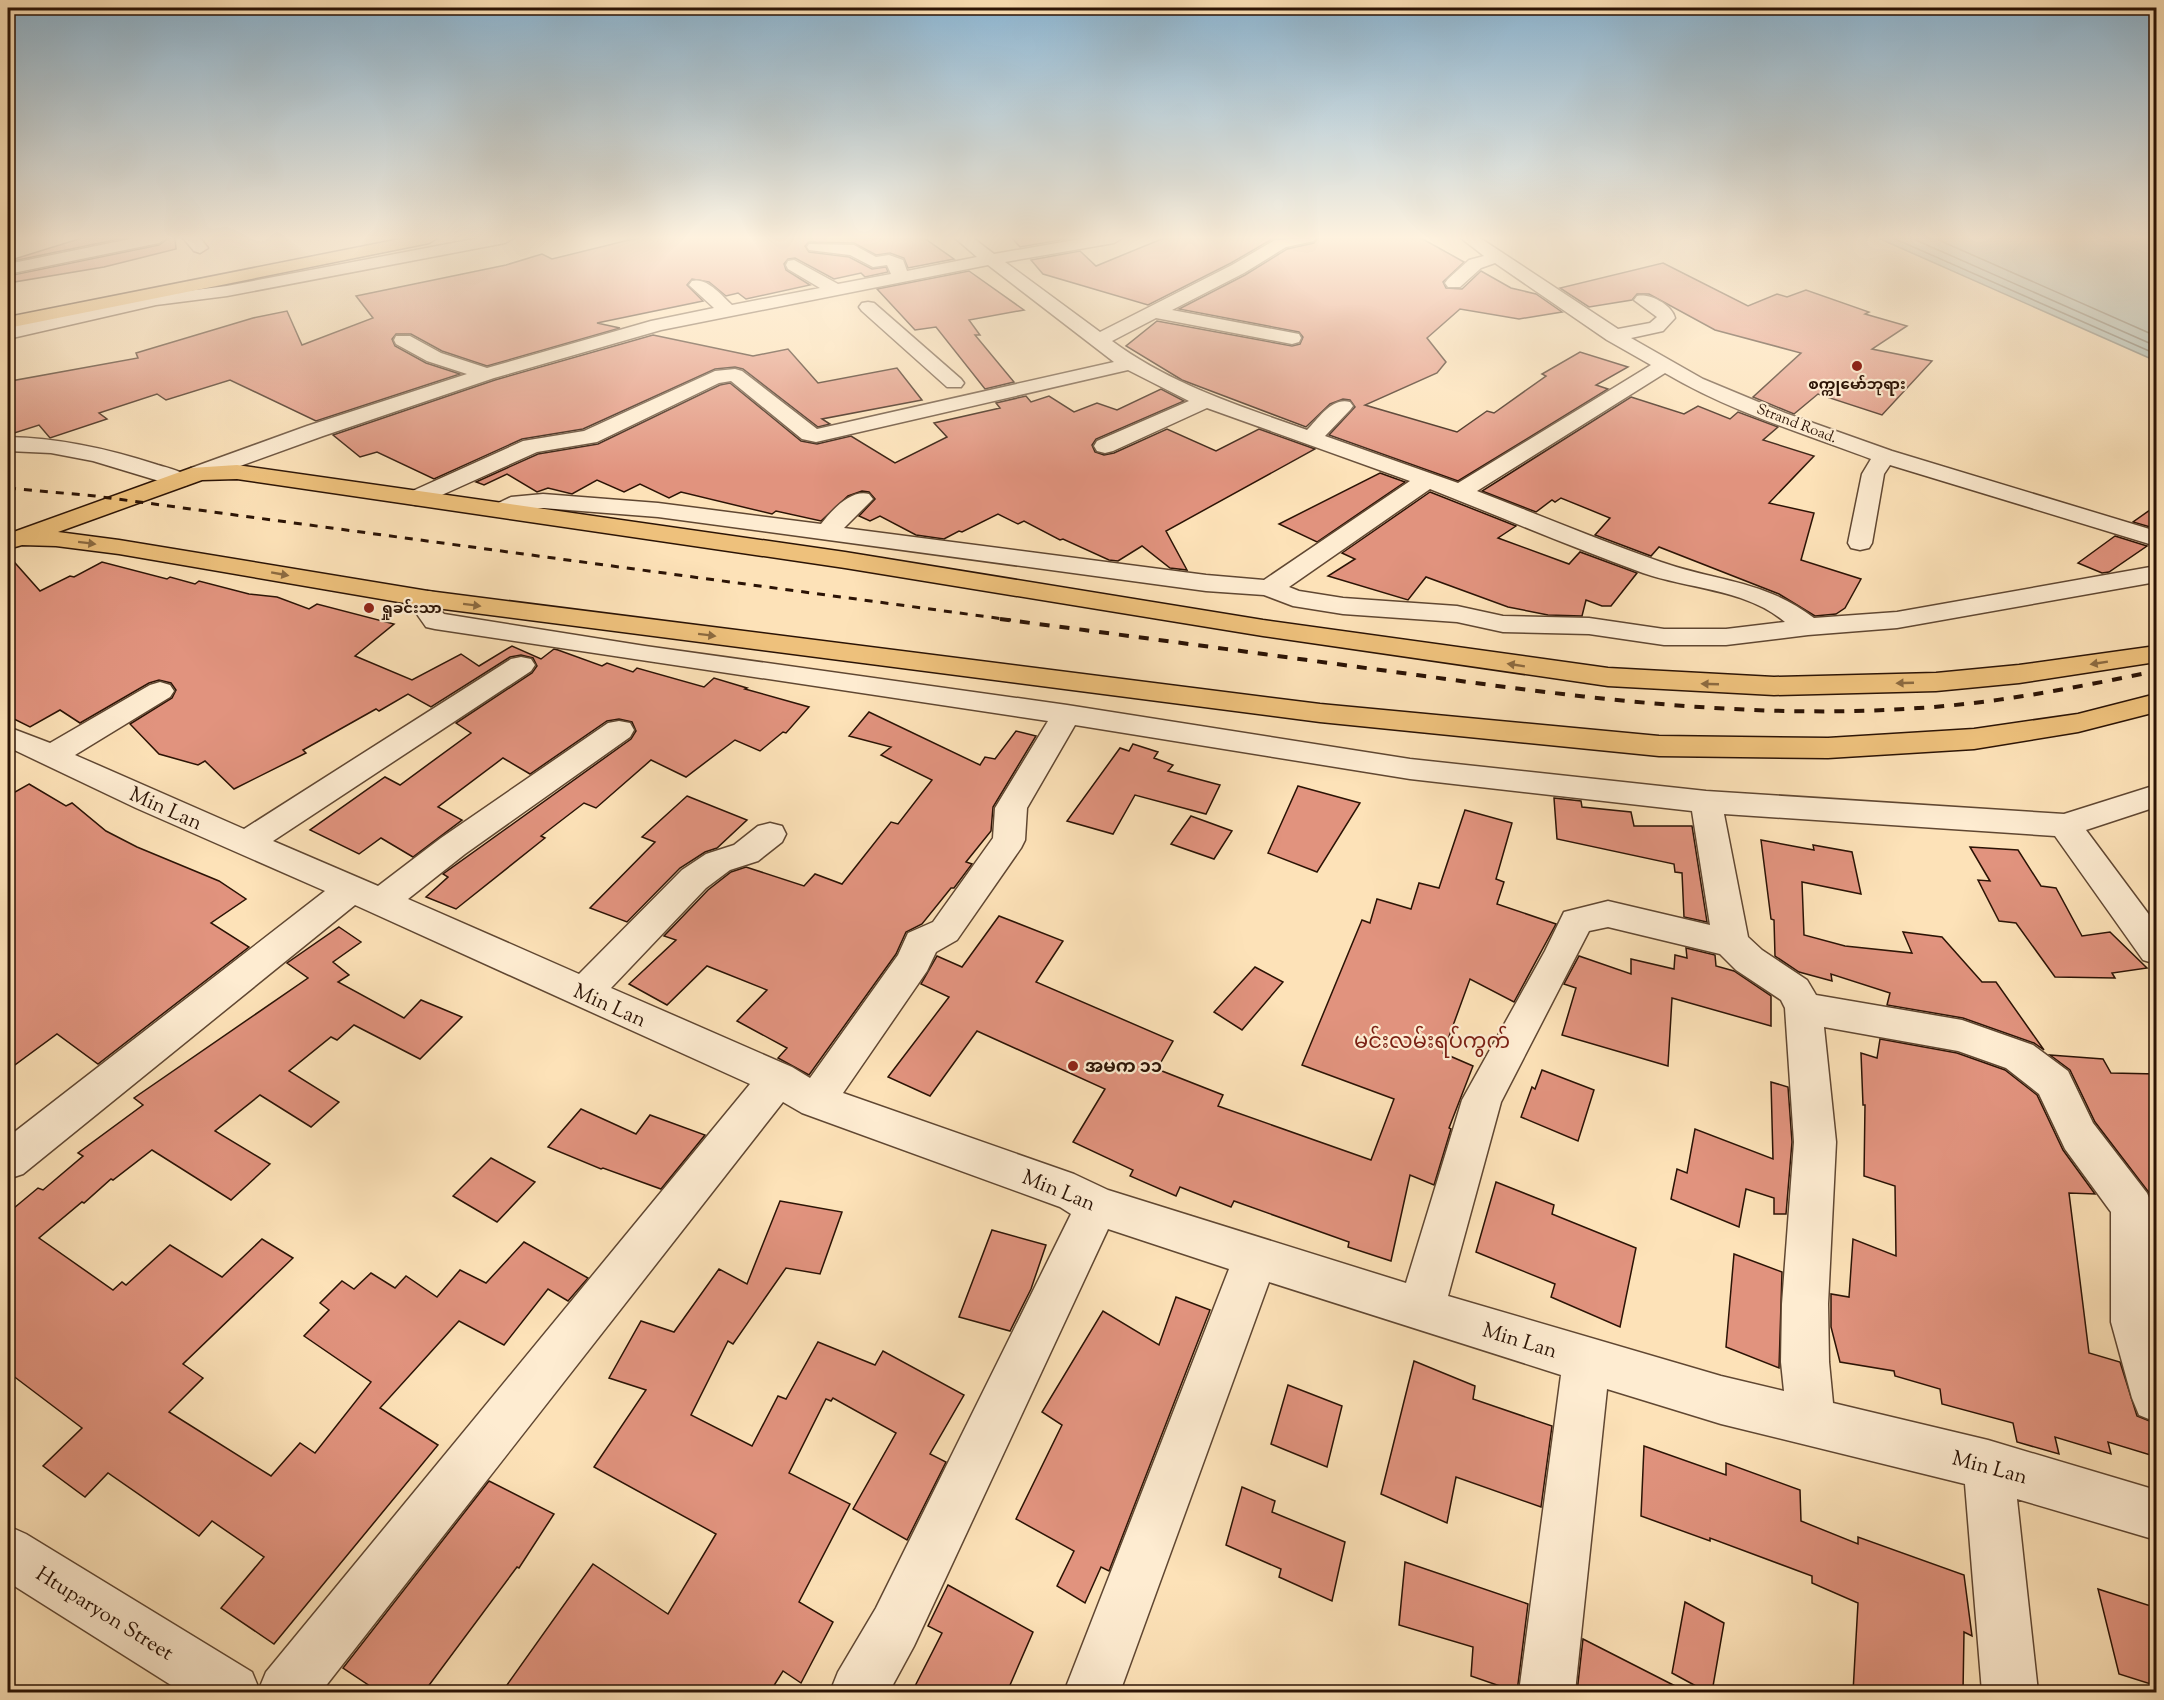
<svg xmlns="http://www.w3.org/2000/svg" width="2164" height="1700" viewBox="0 0 2164 1700" font-family="'Sorts Mill Goudy','Noto Sans Myanmar',serif">
	<style>
		.water { fill: #a2bcb8; stroke: #727870; stroke-width: 1.5 }
		.lines { fill: none; stroke-linecap: round; stroke-linejoin: round }
		.shore { stroke: #66685e; stroke-width: 1.5 }
		.building { fill: #e1937e; stroke: #2b1305; stroke-width: 1.5 }
		.minor-casing { stroke: #604732; stroke-width: 3 }
		.major-casing { stroke: #2b1305; stroke-width: 3 }
		.highway-casing { stroke: #2b1305; stroke-width: 3 }
		.minor { fill: #feecd1; fill-rule: evenodd }
		.major { fill: #eec17c; fill-rule: evenodd }
		.highway { fill: #eec17c; fill-rule: evenodd }
		.rail-far1 { stroke: #2b1305; stroke-width: 3; stroke-dasharray: 8 8; stroke-linecap: butt }
		.rail { stroke: #2b1305; stroke-width: 4; stroke-dasharray: 10 10; stroke-linecap: butt }
		.oneway { fill: #8c6a40 }
		.poi-dot { fill: #8f2418; stroke: #feecd1; stroke-width: 2 }
		.labels { text-anchor: middle; stroke-width: 4.5; stroke-linejoin: round; paint-order: stroke }
		.far-poi-label { font-size: 15px; font-weight: bold; fill: #2b1305; stroke: #feecd1 }
		.far-street-label { font-size: 15px; fill: #2b1305; stroke: #feecd1 }
		.poi-label { font-size: 18px; font-weight: bold; fill: #2b1305; stroke: #feecd1; text-anchor: start }
		.near-street-label { font-size: 21px; fill: #2b1305; stroke: #feecd1 }
		.quarter-label { font-size: 21px; fill: #7a1f14; stroke: #feecd1 }
	</style>
	<rect width="100%" height="100%" fill="#fde2b8"/>
	<filter id="stains"><feTurbulence type="fractalNoise" baseFrequency=".00333" numOctaves="4"/><feColorMatrix values="0 0 0 0 .2 0 0 0 0 .09 0 0 0 0 .02 0 0 0 .5 -.17"/></filter>
	<radialGradient id="worn" r=".72"><stop offset=".6" stop-color="#630" stop-opacity="0"/><stop offset="1" stop-color="#630" stop-opacity=".3"/></radialGradient>
	<!-- water -->
	<path class="water" d="M1878 238H2156V361Z"/>
	<g class="lines">
		<!-- shore -->
		<g class="shore">
			<path d="M1893 238 2156 354"/>
			<path d="M1911 238 2156 346"/>
			<path d="M1934 238 2156 336"/>
		</g>
	</g>
	<!-- building -->
	<g class="building">
		<path d="M82 238H124L8 262V261Z"/>
		<path d="M169 238H175L176 249 104 267 8 283V276L159 245Z"/>
		<path d="M637 238H924L954 259 908 268 904 258 890 253 876 255 854 243 809 242 805 246 809 252 849 257 872 269 886 267 888 272 865 277 861 273 834 279 795 258 788 259 784 264 786 270 810 285 746 299 738 293 726 296 709 282 692 279 687 285 703 301 597 323 620 328 487 366 442 351 411 334H396L392 339 395 346 426 363 460 374 316 421 230 380 166 400 157 394 99 413 107 419 50 438 39 425 8 435V396L11 381 138 358 136 353 253 318 287 311 302 345 373 318 356 296 506 265 542 254 552 259Z"/>
		<path d="M1012 238H1065L1067 239 1020 247Z"/>
		<path d="M1164 238H1274L1231 263 1148 305 1043 274 1031 260 1080 251 1096 266Z"/>
		<path d="M1318 238H1421L1464 262 1443 282 1446 288 1462 289 1481 271 1511 288 1536 294 1562 312 1519 319 1460 309 1427 338 1446 362 1437 373 1365 405 1457 432 1487 411 1494 413 1546 376 1542 374 1580 352 1628 367 1596 385 1608 389 1458 481 1329 435 1355 407 1350 400 1343 399 1330 404 1306 427 1182 380 1126 346 1157 321 1292 346 1300 344 1303 337 1299 332 1179 309 1245 275 1287 249 1314 243Z"/>
		<path d="M1663 263 1748 306 1777 294 1787 297 1806 290 1869 312 1865 314 1907 326 1872 349 1932 361 1882 415 1818 394 1794 414 1753 397 1801 353 1715 330 1649 294H1637L1632 300 1589 307 1560 288Z"/>
		<path d="M969 271 1024 310 969 320 980 335H975L1014 382 985 389 936 327 915 330 877 289Z"/>
		<path d="M653 335 753 356 788 349 818 383 897 368 922 400 822 419 830 424 818 427 743 369 735 367 715 369 583 429 522 439 434 479 377 452 360 457 333 435 495 380Z"/>
		<path d="M730 383 801 441 817 444 851 436 895 463 947 437 934 423 1000 408 996 403 1026 396 1031 402 1049 396 1074 412 1097 403 1117 410 1161 389 1184 401 1096 439 1092 445 1095 452 1104 455 1114 453 1167 429 1216 451 1259 429 1315 449 1166 531 1187 570 1170 568 1142 546 1118 561 1109 560 1063 539 1060 540 1024 521 1018 524 998 514 962 532 959 531 944 539 916 535 880 516 870 521 859 516 875 499 869 492 862 491 848 496 821 521 776 511 772 514 681 492 669 498 640 484 624 492 597 480 572 494 548 488 537 492 507 474 484 485 476 482 538 454 598 444 720 385Z"/>
		<path d="M1631 397 1684 414 1698 406 1730 419 1738 412 1778 427 1763 440 1814 456 1769 503 1814 513 1801 560 1861 579 1845 608 1836 614 1815 616 1779 594 1659 547 1651 556 1595 535 1610 518 1561 498 1555 502 1552 500 1536 512 1482 491Z"/>
		<path d="M1380 473 1405 482 1317 542 1279 524Z"/>
		<path d="M1430 492 1516 526 1498 538 1569 564 1580 552 1637 573 1611 606H1602L1586 600 1582 616 1548 615 1508 607 1426 577 1408 600 1328 576 1355 559 1342 553Z"/>
		<path d="M2157 505V529L2133 522Z"/>
		<path d="M2115 536 2147 546 2109 572 2102 573 2078 563Z"/>
		<path d="M8 555 40 591 70 576 74 577 102 562 167 579 170 577 195 584 199 581 249 594 277 597 309 609 317 604 394 624 355 656 412 680 461 654 479 666 512 646 541 659 554 649 558 650 602 666 607 663 633 672 637 668 704 687 714 678 747 688 745 689 809 707 786 733 783 732 760 751 735 740 686 777 651 760 596 808 584 803 541 836 545 838 456 909 426 897 448 877 443 874 631 739 636 731 632 722 619 719 607 721 530 774 503 758 438 807 462 820 413 857 381 838 359 854 310 830 385 777 400 785 471 733 456 723 532 673 537 666 533 658 521 655 510 657 431 707 408 694 379 711 376 709 303 750 306 753 234 789 205 761 198 765 159 754 130 724 172 698 176 690 171 683 159 680 149 683 80 723 60 710 30 727 8 716Z"/>
		<path d="M869 712 980 765 985 757 995 759 1016 731 1036 736 993 807 991 831 966 862 972 864 954 888H951L922 924 906 932 896 954 809 1075 778 1058 787 1048 737 1021 767 990 707 966 667 1005 629 984 676 940 664 936 708 890 731 872 746 867 804 886 815 874 842 884 891 822 898 824 932 780 881 755 891 747 849 736Z"/>
		<path d="M1133 744 1158 752 1154 758 1173 765 1168 771 1220 785 1206 814 1135 795 1113 834 1067 821 1120 748 1129 751Z"/>
		<path d="M29 784 66 806 72 803 106 831 137 847 219 881 246 899 211 923 249 947 98 1064 57 1034 8 1070V796Z"/>
		<path d="M1298 786 1360 803 1317 872 1268 853Z"/>
		<path d="M687 796 747 820 717 848 705 852 680 868 627 922 590 908 655 842 642 837Z"/>
		<path d="M1554 798 1581 801 1582 807 1631 812 1634 826H1692L1707 922 1684 917 1682 873 1675 872 1674 864 1557 839Z"/>
		<path d="M1465 810 1512 823 1496 879 1504 882 1497 904 1556 924 1514 1002 1470 979 1443 1053 1473 1066 1449 1128 1451 1129 1434 1185 1410 1175 1391 1261 1348 1247 1349 1242 1234 1201 1231 1207 1180 1187 1176 1196 1130 1176 1133 1170 1073 1142 1105 1089 977 1031 930 1096 888 1077 949 997 921 984 937 956 962 967 999 916 1063 941 1036 982 1173 1041 1157 1069 1223 1095 1218 1106 1371 1160 1394 1099 1302 1065 1362 920 1370 923 1377 899 1411 909 1419 883 1439 888Z"/>
		<path d="M1191 816 1232 831 1214 859 1171 844Z"/>
		<path d="M1761 840 1814 850 1813 845 1852 852 1861 894 1802 882 1804 935 1845 946 1912 953 1903 932 1942 937 1982 982H1996L2044 1050 2034 1043 1963 1018 1887 1005 1890 993 1831 974 1832 981 1799 972 1775 956 1774 920 1771 919Z"/>
		<path d="M1970 847 2018 850 2041 886 2056 888 2082 936 2110 932 2147 968 2112 973 2115 978 2055 977 2016 923 1999 921 1978 880 1990 881Z"/>
		<path d="M339 927 361 942 333 962 349 975 338 982 404 1018 421 1000 462 1017 420 1059 354 1025 337 1040 331 1037 289 1071 339 1102 311 1127 260 1095 215 1131 270 1164 231 1200 152 1150 113 1180 111 1179 84 1203 82 1202 39 1238 113 1290 122 1282 126 1285 170 1245 222 1277 262 1239 293 1258 183 1364 203 1378 169 1412 271 1476 300 1443 315 1453 371 1382 304 1336 329 1310 320 1303 342 1281 354 1289 371 1273 395 1288 406 1276 437 1297 460 1270 486 1283 524 1242 588 1278 568 1301 548 1289 504 1345 459 1321 380 1408 438 1445 274 1644 221 1608 264 1557 212 1521 199 1536 108 1473 85 1497 43 1466 82 1428 8 1372V1213L38 1188 43 1190 83 1156 78 1153 143 1105 134 1098 308 978 287 963Z"/>
		<path d="M1686 948 1715 955 1716 966 1734 971 1771 996V1026L1672 998 1668 1066 1562 1035 1576 988 1564 984 1579 956 1631 974V959L1674 969 1675 955 1687 958Z"/>
		<path d="M1255 967 1283 982 1242 1030 1214 1012Z"/>
		<path d="M1880 1039 1957 1053 2005 1070 2037 1095 2063 1150 2095 1194 2069 1193 2089 1353 2120 1362 2137 1416 2157 1424V1457L2108 1442 2111 1454 2055 1437 2059 1454 2017 1442 2013 1423 1942 1404 1940 1389 1895 1376 1894 1371 1840 1362 1831 1327V1294L1849 1297 1853 1239 1896 1256 1895 1186 1864 1176 1865 1105H1863L1861 1053 1877 1058Z"/>
		<path d="M2050 1055 2103 1059 2111 1073 2157 1074V1194H2150L2095 1122 2070 1070Z"/>
		<path d="M1542 1070 1594 1090 1578 1141 1521 1117 1532 1087 1535 1089Z"/>
		<path d="M1771 1082 1788 1087 1792 1142 1786 1214H1774V1198L1746 1189 1739 1227 1671 1199 1677 1169 1687 1173 1695 1129 1773 1159Z"/>
		<path d="M581 1109 636 1134 650 1115 705 1135 661 1189 603 1168 601 1169 548 1147Z"/>
		<path d="M491 1158 535 1182 497 1222 453 1196Z"/>
		<path d="M1496 1182 1554 1205 1552 1214 1636 1248 1620 1327 1551 1297 1555 1284 1476 1252Z"/>
		<path d="M780 1201 842 1212 820 1274 786 1268 733 1344 728 1341 691 1415 752 1446 778 1396 786 1399 818 1342 875 1365 883 1351 964 1395 930 1454 946 1462 907 1540 853 1509 896 1433 833 1398 831 1401 826 1399 789 1473 850 1504 799 1602 833 1622 801 1683 783 1671 770 1692H502L593 1564 668 1614 716 1534 594 1467 646 1390 609 1378 641 1321 674 1332 719 1269 747 1284Z"/>
		<path d="M992 1230 1046 1245 1031 1289 1010 1331 959 1317Z"/>
		<path d="M1734 1254 1782 1272 1779 1368 1726 1347Z"/>
		<path d="M1176 1297 1210 1310 1109 1571 1101 1567 1085 1603 1057 1586 1074 1551 1016 1519 1062 1425 1042 1412 1103 1311 1159 1345Z"/>
		<path d="M1414 1361 1475 1386 1473 1399 1552 1426 1541 1507 1456 1477 1447 1523 1381 1494Z"/>
		<path d="M1288 1385 1342 1406 1327 1467 1271 1444Z"/>
		<path d="M1644 1446 1726 1475V1463L1800 1490 1801 1521 1858 1544V1537L1964 1575 1972 1636 1964 1632 1963 1692H1853L1858 1603 1812 1583V1576L1710 1538V1541L1641 1516Z"/>
		<path d="M489 1481 554 1514 519 1568 517 1567 424 1692H379L343 1668Z"/>
		<path d="M1242 1487 1275 1501 1272 1512 1345 1542 1332 1601 1279 1577 1281 1569 1226 1545Z"/>
		<path d="M1405 1562 1528 1604 1517 1692 1471 1676 1473 1647 1399 1625Z"/>
		<path d="M948 1585 1033 1632 1007 1692H912L942 1633 928 1626Z"/>
		<path d="M2098 1589 2157 1608V1686L2119 1674Z"/>
		<path d="M1685 1602 1724 1623 1712 1692H1707L1672 1673Z"/>
		<path d="M1583 1639 1687 1692H1577Z"/>
	</g>
	<g class="lines">
		<!-- minor casing -->
		<g class="minor-casing">
			<g id="minor">
				<path d="M135 238H167L159 243 8 274V264Z"/>
				<path d="M183 238H200L208 248 200 253 194 251Z"/>
				<path d="M479 238H513L505 243 227 296 156 305 8 339V327L146 297 148 290H160L163 294 227 286Z"/>
				<path d="M955 238H973L994 254 1086 238H1122L1114 243 1005 262 1100 332 1232 265 1275 240 1316 238 1314 241 1286 247 1244 273 1172 310 1299 334 1301 338 1299 342 1292 344 1156 318 1112 341C1170 384 1240 406 1307 430 1319 418 1332 397 1350 402L1353 406 1350 410 1325 436 1458 483 1651 365 1607 340 1495 263 1481 268 1460 287H1448L1445 283 1448 279 1469 260 1484 256 1461 238H1480L1618 329 1650 323 1657 317 1634 300 1637 296C1650 293 1672 305 1675 318L1663 331 1631 338 1703 379 1785 413 1892 451 2156 531V546L1890 465 1884 474 1872 543 1869 548 1860 550 1851 548 1848 543 1862 474 1871 459C1802 433 1729 411 1665 373L1477 491C1539 515 1599 540 1661 562 1715 581 1767 581 1814 618L1897 612 2156 566V582L1897 628 1808 635 1726 645H1664L1589 634 1503 632 1457 622 1343 614 1293 606 1264 595 1206 591 658 517 543 508 523 509 502 517 494 515 490 510 494 505 511 497 543 494 658 503 821 524C832 510 851 489 869 494L873 499 844 528 1206 575 1264 580 1410 481 1207 408 1113 451 1105 453 1097 451 1094 446 1097 441 1189 401 1128 370 816 442 802 439 731 381 719 383 597 442 537 452 424 503 416 505 408 503 404 498 408 493 523 441 584 431 715 371 735 369 742 371 817 429 1114 362 988 265 661 330 494 378 323 436 207 478 199 480 191 478 188 473 191 468 307 426 467 374 427 361 396 344 394 340 396 336H410L441 353 487 368 651 321 714 308 689 285 692 281C707 277 721 295 732 305L820 288 788 269 786 265 788 261 794 260 838 284 891 274 887 265 873 267 850 255 809 250 807 247 809 244 854 245 876 257 889 255 903 260 907 271 977 257ZM1430 489C1501 517 1571 547 1643 573 1689 589 1746 589 1785 622L1726 629H1664L1589 618 1503 616 1457 606 1343 598 1299 591 1289 587Z"/>
				<path d="M868 302 874 303 961 379 964 383 961 387H947L862 311 859 307 862 303Z"/>
				<path d="M8 437C60 438 109 449 158 465 168 468 184 471 190 480L187 485 179 487 93 461 51 453 8 451Z"/>
				<path d="M428 591 437 593 441 599 440 610 444 614 645 646 1067 705 1410 759 1706 791 2064 814 2156 785V807L2086 830 2156 924V964L2143 960 2055 836 1724 814 1748 937 1762 950 1807 980 1816 995 1962 1020 2033 1045 2068 1071 2093 1123 2147 1193 2153 1207 2156 1307V1422L2139 1415 2132 1398 2111 1322V1212L2065 1149 2039 1094 2006 1068 1958 1051 1824 1027 1836 1142 1828 1304 1829 1362 1833 1403 1988 1440 2156 1490V1540L2017 1499 2038 1692H1982L1965 1484 1721 1424 1607 1389 1575 1692H1519L1561 1375 1269 1282 1120 1692H1064L1229 1269 1108 1229 914 1646 889 1692H830L838 1672 876 1608 1071 1214 1060 1207 802 1113 783 1102 321 1692H182L8 1582V1526L26 1534 252 1672 259 1689 266 1672 750 1084 355 905 23 1174 8 1179V1137L325 891 136 808 8 747V727L50 743 150 685 160 682 170 685 174 691 170 697 75 755 244 829 511 659 521 657 531 659 535 665 531 671 273 841 378 886 441 838 608 723 619 721 630 723 634 730 630 737 465 854 408 899 579 974 682 870 706 854 734 845 758 826 770 823 782 826 786 834 782 842 758 861 730 870 706 888 611 988 792 1067 810 1078 898 955 908 933 933 922 993 838 995 808 1048 721 435 629 426 627 414 610 415 599 419 593ZM1075 725 1410 779 1692 811 1710 925 1608 901 1564 912 1545 951 1462 1100 1406 1283 1108 1190 1074 1174 843 1093 927 971 936 952 957 940 1021 848 1025 840 1027 808ZM1608 927 1720 954 1736 970 1781 1000 1785 1008 1794 1142 1782 1304 1781 1362 1784 1391 1721 1376 1448 1296 1501 1102 1589 931Z"/>
			</g>
		</g>
		<!-- major casing -->
		<g class="major-casing">
			<path id="major" d="M237 465 845 552 1263 620 1608 668 1774 677 1936 673 2019 665 2156 646V662L2019 683 1936 691 1774 695 1608 686 1263 636 845 568 237 479 202 480 58 532 119 540 428 591 1320 704 1659 736 1828 738 1974 729 2078 714 2156 694V712L2078 732 1974 749 1828 758 1659 756 1320 722 428 607 119 554 56 546 22 545 8 549V534L191 468Z"/>
		</g>
		<!-- highway casing -->
		<g class="highway-casing">
			<path id="highway" d="M405 238H437L429 243 8 328V317Z"/>
		</g>
		<!-- minor -->
		<use href="#minor" class="minor"/>
		<!-- major -->
		<use href="#major" class="major"/>
		<!-- highway -->
		<use href="#highway" class="highway"/>
		<!-- rail-far1 -->
		<path class="rail-far1" d="M8 488 95 496 1011 620"/>
		<!-- rail -->
		<path class="rail" d="M1000 619C1139 637 1278 656 1417 675 1583 698 1752 720 1919 708 1999 703 2078 687 2156 671"/>
	</g>
	<!-- one-way arrows -->
	<defs><path id="oneway-solid" d="M-6-.8H1V-3.2L6.5 0L1 3.2V.8H-6Z" transform="scale(1.5)"/></defs>
	<g class="oneway">
		<use href="#oneway-solid" transform="translate(87 543) rotate(7)"/>
		<use href="#oneway-solid" transform="translate(280 574) rotate(10)"/>
		<use href="#oneway-solid" transform="translate(472 605) rotate(7)"/>
		<use href="#oneway-solid" transform="translate(707 635) rotate(7)"/>
		<use href="#oneway-solid" transform="translate(2099 663) rotate(171)"/>
		<use href="#oneway-solid" transform="translate(1516 665) rotate(-171)"/>
		<use href="#oneway-solid" transform="translate(1905 683) rotate(178)"/>
		<use href="#oneway-solid" transform="translate(1710 684) rotate(-178)"/>
	</g>
	<!-- sky -->
	<linearGradient id="sky" x2="0" y2="1"><stop stop-color="#8cb7d5"/><stop offset="0.5" stop-color="#fef2df"/><stop offset="1" stop-color="#fef2df" stop-opacity="0"/></linearGradient>
	<rect width="2164" height="476" fill="url(#sky)"/>
	<!-- markers -->
	<g class="poi-dot">
		<circle cx="1857" cy="366" r="6"/>
		<circle cx="369" cy="608" r="6"/>
		<circle cx="1073" cy="1066" r="6"/>
	</g>
	<g class="labels">
		<!-- far-poi labels -->
		<g class="far-poi-label">
			<text x="1857" y="389">စက္ကုမော်ဘုရား</text>
			<text x="381" y="613" text-anchor="start">ရှုခင်းသာ</text>
		</g>
		<!-- far-street labels -->
		<g class="far-street-label">
			<text transform="translate(1797 423) rotate(21)" y="5">Strand Road.</text>
		</g>
		<!-- poi labels -->
		<g class="poi-label">
			<text x="1085" y="1072">အမက ၁၁</text>
		</g>
		<!-- near-street labels -->
		<g class="near-street-label">
			<text transform="translate(166 808) rotate(24)" y="7">Min Lan</text>
			<text transform="translate(610 1005) rotate(24)" y="7">Min Lan</text>
			<text transform="translate(1059 1190) rotate(22)" y="7">Min Lan</text>
			<text transform="translate(1520 1340) rotate(17)" y="7">Min Lan</text>
			<text transform="translate(1990 1467) rotate(15)" y="7">Min Lan</text>
			<text transform="translate(105 1613) rotate(32)" y="7">Htuparyon Street</text>
		</g>
		<!-- quarter labels -->
		<g class="quarter-label">
			<text x="1432" y="1048">မင်းလမ်းရပ်ကွက်</text>
		</g>
	</g>
	<!-- margin -->
	<rect width="2164" height="1700" fill="none" stroke="#fde2b8" stroke-width="30"/>
	<rect x="9" y="9" width="2146" height="1682" fill="none" stroke="#2b1305" stroke-width="3"/>
	<rect x="15" y="15" width="2134" height="1670" fill="none" stroke="#2b1305" stroke-width="1.5"/>
	<rect width="100%" height="100%" filter="url(#stains)"/>
	<rect width="100%" height="100%" fill="url(#worn)"/>
</svg>
